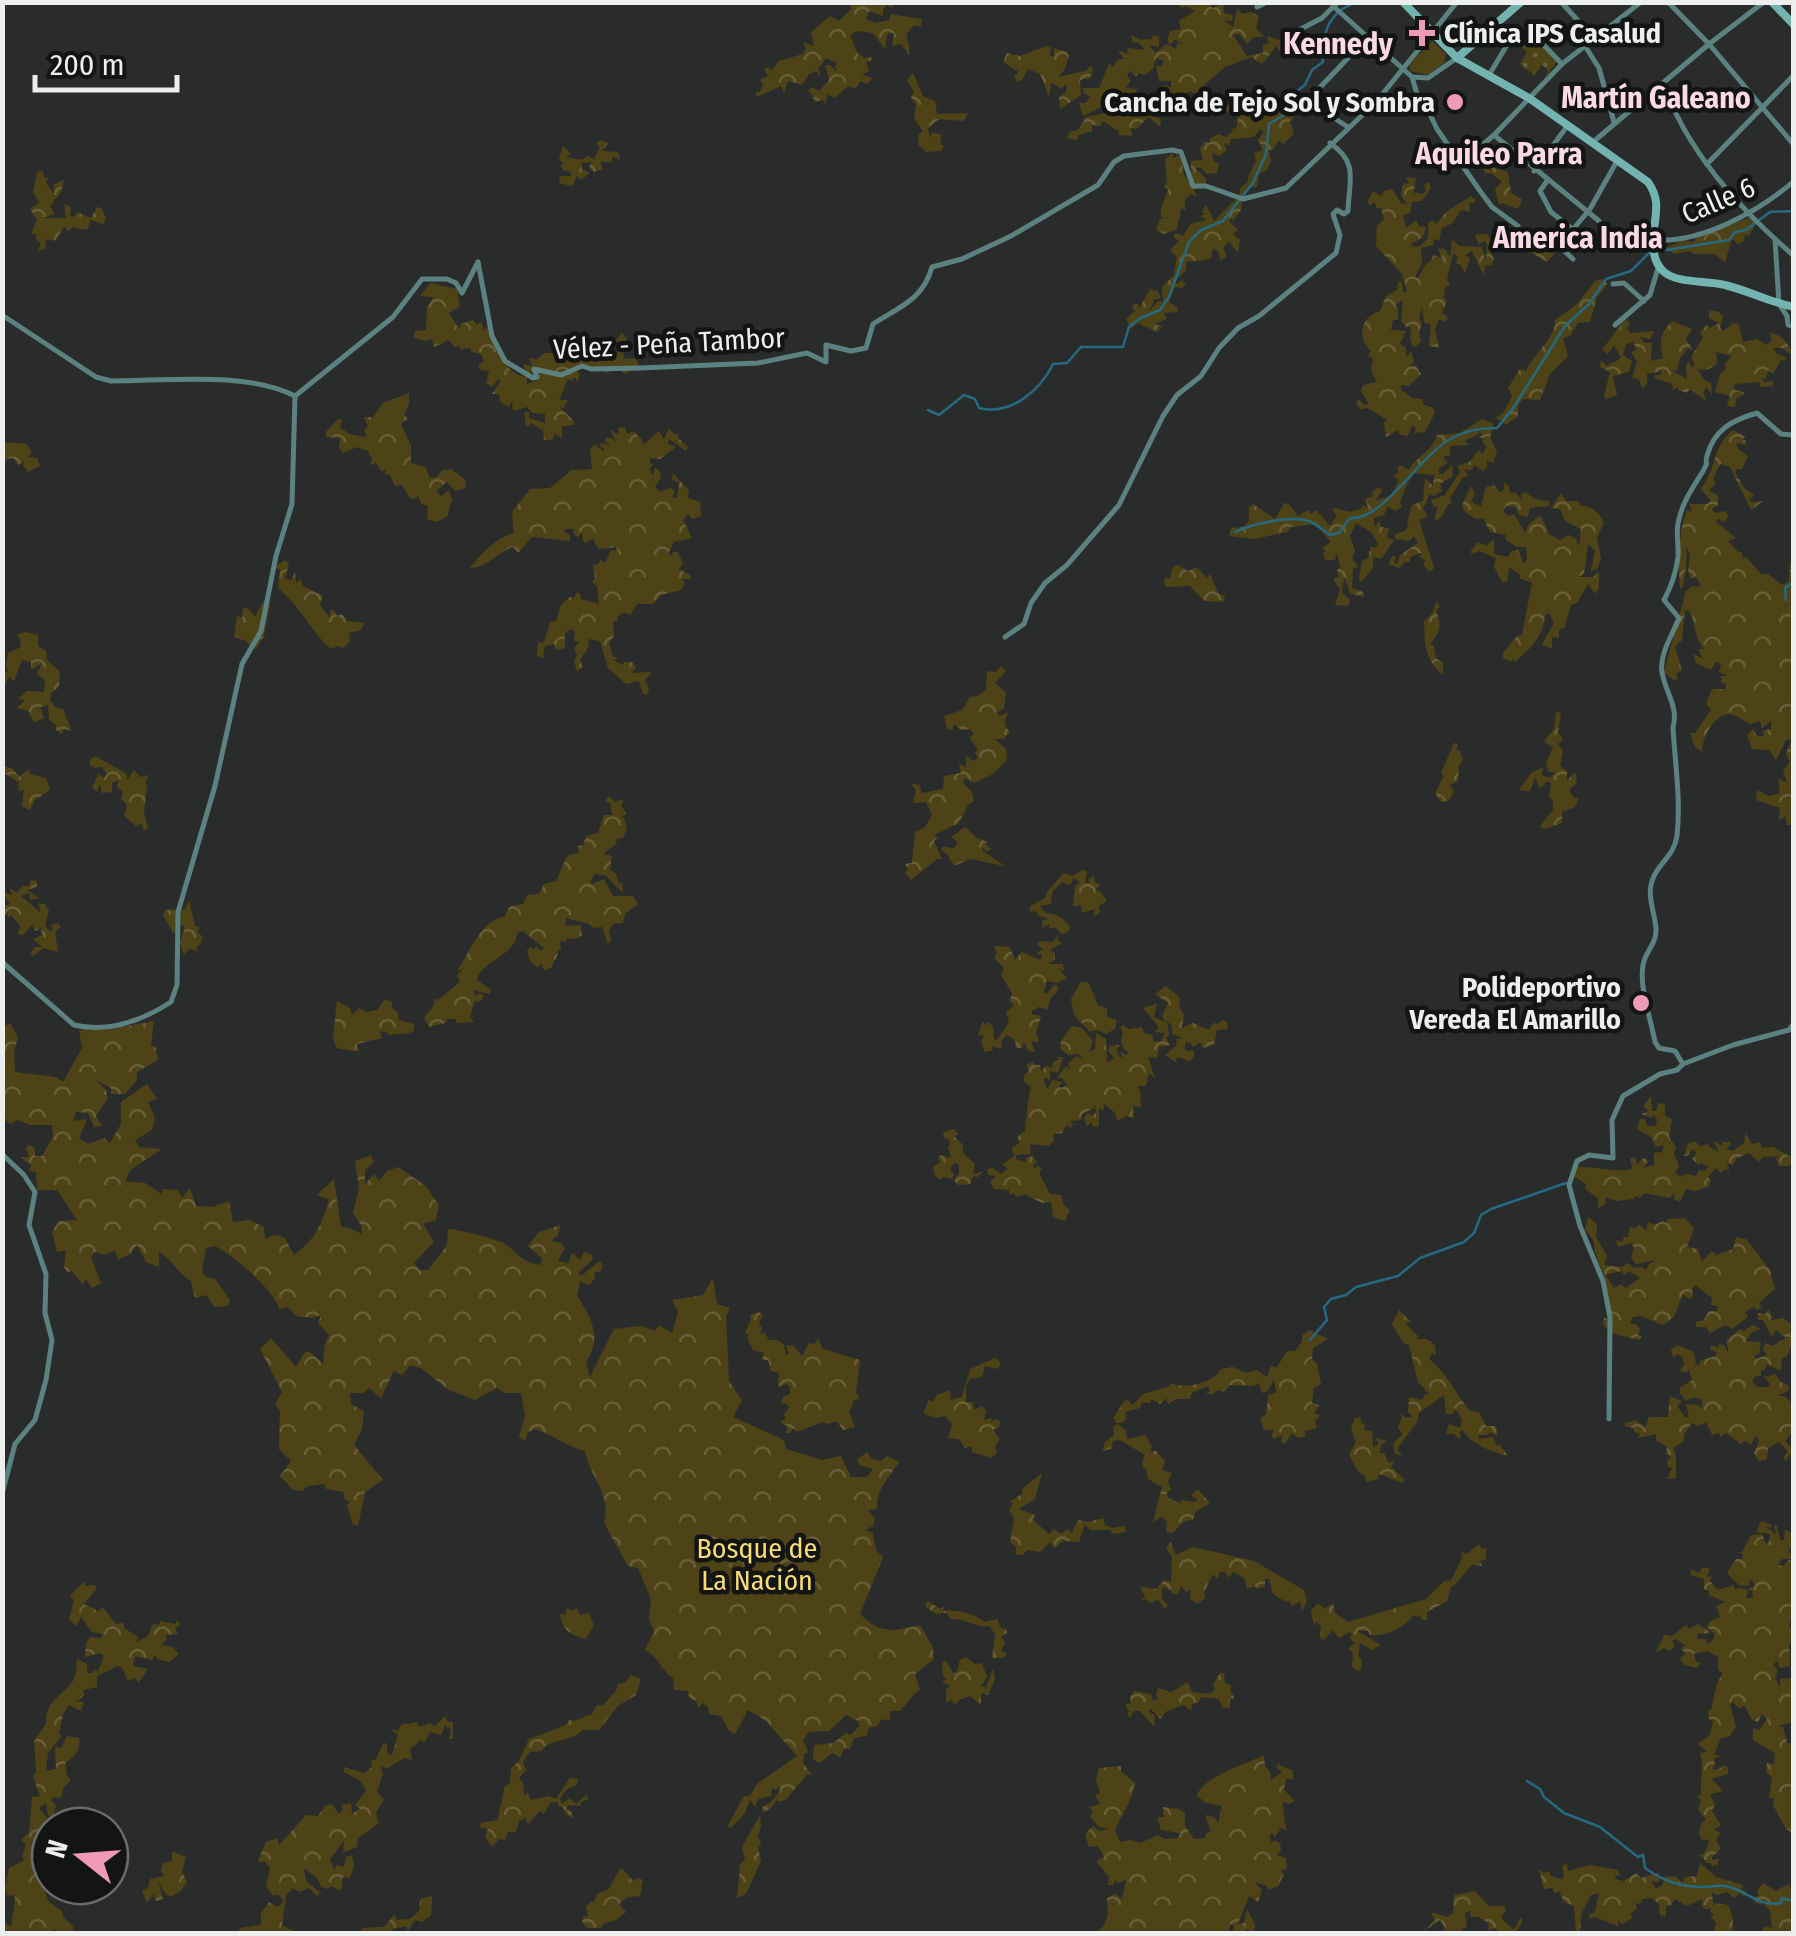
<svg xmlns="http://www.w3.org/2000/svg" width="1796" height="1936" viewBox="0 0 1796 1936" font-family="'Fira Sans Condensed',sans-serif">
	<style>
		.grass { fill: url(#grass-dots) }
		.forest { fill: url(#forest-crowns) }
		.green { fill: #4e4316 }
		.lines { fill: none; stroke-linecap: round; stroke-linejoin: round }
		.stream { stroke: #256a82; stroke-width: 2.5 }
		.street { stroke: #5b8280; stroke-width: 5 }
		.secondary { stroke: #73b3b0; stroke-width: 8 }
		.poi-dot { fill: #ef9ab8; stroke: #131414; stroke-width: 4 }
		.labels { text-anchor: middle; stroke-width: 9; stroke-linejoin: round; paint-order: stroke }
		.poi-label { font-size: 28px; font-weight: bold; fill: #edefee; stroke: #131414; text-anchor: end }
		.street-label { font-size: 28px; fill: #edefee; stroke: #131414 }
		.park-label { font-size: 28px; fill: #f8dc75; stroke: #131414 }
		.neighbourhood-label { font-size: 30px; font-weight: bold; fill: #fcdae5; stroke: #131414 }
	</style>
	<defs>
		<pattern id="grass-dots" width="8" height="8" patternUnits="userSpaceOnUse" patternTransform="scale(2.5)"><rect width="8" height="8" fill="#4e4316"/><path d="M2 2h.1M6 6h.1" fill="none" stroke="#685e38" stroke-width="1.8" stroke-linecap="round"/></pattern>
		<pattern id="forest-crowns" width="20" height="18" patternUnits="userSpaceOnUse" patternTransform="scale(2.5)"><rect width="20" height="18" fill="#4e4316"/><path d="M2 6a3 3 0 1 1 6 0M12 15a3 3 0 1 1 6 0" fill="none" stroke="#685e38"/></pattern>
	</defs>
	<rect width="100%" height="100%" fill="#2a2c2b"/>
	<!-- grass -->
	<path class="grass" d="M1533 36 1557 62 1545 77 1548 70 1542 65 1534 75 1520 64 1527 52 1522 48Z"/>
	<!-- forest -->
	<g class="forest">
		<path d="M850 3H893V8L887 5 883 9V16L869 11 866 19 876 23 890 20V14L922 19 921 27 914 25C899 41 912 36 909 55L901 44 892 46 894 33 887 34 885 49 873 33 857 31 850 35 858 54 865 58 872 57 871 62 866 61 869 71 862 75 873 78 867 84 861 81 855 89 848 86 835 98 828 94 825 104 823 100 814 102 813 95 808 91 812 87 819 91 829 80 825 65H830L837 72 835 66 837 63 826 58 818 69 821 76 816 71 809 74 802 85 788 81 784 93 781 86 757 97 755 92H760L763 84 760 80 768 76 764 68H770L773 75 772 70 779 61 803 54 806 49 803 42 814 46 811 32 830 16 839 21 851 9Z"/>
		<path d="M1177 3H1216L1210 6 1213 8 1223 3 1224 13 1233 15 1232 21 1224 20 1233 27 1237 9 1243 14 1251 12 1259 16 1256 28 1264 37H1254L1247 44 1239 34 1233 35 1247 56 1263 53V45L1269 43 1267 36 1283 41 1287 36 1296 41 1280 52 1276 46 1262 64 1251 57 1225 67 1194 94 1190 91 1170 102 1173 108 1178 105 1175 111 1164 104 1148 114 1161 119 1160 127 1149 117 1136 129 1131 128 1132 136 1119 135 1118 131 1103 121 1100 126 1092 125V131L1079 135 1077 140 1067 138 1069 133 1079 129 1086 117 1115 111 1117 106 1129 108 1131 111 1144 109 1160 99 1157 90H1161L1164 85 1171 87V81H1159L1156 66H1162L1164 61 1156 58 1153 69 1144 75 1139 73 1136 76 1131 71 1127 74 1130 81 1126 88 1137 89 1136 97 1125 96 1112 107 1103 106 1083 116 1079 103H1086L1090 96 1083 93 1084 88H1099L1109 64 1114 67 1117 60 1124 59 1118 50 1127 54 1128 48 1145 50 1138 42 1133 43 1131 35 1141 40 1152 39 1153 35 1159 37V47L1148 45 1156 53 1166 44 1176 49 1177 43 1182 44 1175 39 1170 45 1167 40 1170 31 1181 29 1179 21 1195 11 1186 6 1182 8Z"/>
		<path d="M1046 46 1051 47 1050 55 1054 57V48L1067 52 1069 56 1065 69 1058 77 1086 71 1091 65 1093 70 1090 78 1080 80 1081 95 1060 109 1059 97 1066 92 1067 84 1061 88 1051 83 1049 97 1040 74 1028 69 1022 80 1017 82 1014 76 1019 72 1003 62 1007 53 1020 56Z"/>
		<path d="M913 73 923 96 935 101 937 114 968 113 964 121 939 119 928 128 930 138 932 132 942 135 940 142 944 147 941 151 926 152 919 145 918 135 923 131 914 119 916 105 911 97 914 92 907 80Z"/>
		<path d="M1211 95 1224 108 1230 103 1234 104 1230 110 1238 112 1248 107 1247 100 1253 106 1260 103 1258 113 1252 117 1255 120 1262 115 1266 106 1276 112 1278 107 1294 106 1295 116 1290 121 1294 134 1283 144 1278 140 1275 148 1269 151 1271 161 1267 170 1259 174 1257 187 1250 188 1243 197 1239 195 1241 187 1248 182V177L1256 161 1254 153 1263 150 1258 140 1264 132 1260 129 1254 137 1231 139 1229 145 1224 143 1227 150 1220 156 1212 153 1214 161 1219 164 1217 173 1206 174 1201 167 1196 169 1206 178V183L1194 190 1197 197 1191 194 1185 200V210L1181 208 1177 229 1164 234 1156 230 1160 219 1171 217 1162 218C1158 206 1166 201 1168 189L1164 187 1167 181 1165 159 1172 153 1174 158 1177 155 1181 157 1184 175 1191 185V161L1203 160 1200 149 1205 141 1210 143V138L1219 134 1226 137 1233 131 1231 128 1236 129 1238 118 1228 112H1217L1220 118 1210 114 1211 107 1216 109Z"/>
		<path d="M601 140 608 143 602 151 618 152 620 160 613 156 611 162H600L603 169 594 172 589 168 591 162 581 163 582 169 590 173 581 180 577 176 572 186 559 183 560 176H571V172L563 170 561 166 563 163 559 159 563 146 571 154 566 157 582 160 587 156 594 159 600 147 596 143Z"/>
		<path d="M1482 164 1508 172 1511 193 1522 199 1520 206 1517 209 1502 203 1499 205 1495 189 1502 182 1492 174 1485 173Z"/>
		<path d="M43 171 44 178H48L46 183 54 194V184L64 180 61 192 50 206 55 214 43 218H66L64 204 71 207 70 215 74 217 77 212 91 218 97 207 101 208 106 218 104 224 91 220 87 230 73 227 69 231 64 227 55 241 46 239 45 248 37 252 41 243 36 240V234H31L37 220 30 209 39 202 33 192 37 172Z"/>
		<path d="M1406 177 1416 178 1413 197 1416 192 1421 195 1426 191 1424 185 1429 182 1431 188 1422 201 1412 202 1410 213 1403 215 1406 228 1416 220 1419 226 1426 227 1423 237 1411 244 1413 247 1420 246 1428 238V223L1434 220 1435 225 1446 212 1471 196 1476 200 1473 204 1469 202 1470 212 1461 210 1453 223 1442 228 1439 241 1434 239 1433 245 1421 248 1422 263 1415 277 1418 278 1426 264 1431 262 1433 255 1442 258 1438 248 1445 249 1450 257 1452 239 1459 246 1482 247 1486 261 1487 244 1484 241 1479 245 1475 235 1487 234 1494 245 1489 249 1494 259 1491 266 1485 265 1484 276 1472 251 1465 255 1470 258 1465 273 1461 265 1456 263 1458 256 1453 254 1447 280 1450 284 1445 288 1444 298 1447 301 1442 313 1448 318 1445 322 1439 319 1435 329 1439 348 1429 346 1431 325 1424 322 1422 308 1419 318 1422 323 1419 333 1421 341 1414 348 1410 340 1411 327H1406L1401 321 1403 300 1395 305 1398 308V320H1393L1391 330 1406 331 1400 344 1406 348V358L1411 351 1414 362 1409 366H1416L1421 374 1409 386 1401 385V390L1413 398 1423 399V404L1433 408 1435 413 1425 432 1414 433 1416 429 1412 425 1408 436 1400 435 1398 430 1386 437 1384 423 1387 420 1368 408 1360 409 1356 403 1359 399 1364 405 1369 404 1361 391 1363 385 1377 382 1371 370 1373 358 1368 356 1371 351C1356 338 1361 316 1380 311L1386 296 1397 290 1398 282 1402 281 1403 293 1407 291 1402 274 1376 246 1377 226 1384 219 1381 208H1376L1375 202 1370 205 1367 202 1373 191 1381 196 1384 191 1392 189 1401 203 1407 204 1401 196 1403 183 1409 184Z"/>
		<path d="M1236 199 1242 201 1241 210 1233 221 1232 218 1229 221 1238 230 1233 234 1240 240 1238 253 1229 241 1223 248 1227 256 1220 261 1219 253 1213 248 1211 259 1186 262V270L1175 281 1177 284 1182 280 1186 285 1182 288 1175 287 1169 302 1178 308 1177 312 1164 313 1167 319 1154 324 1162 326 1157 332 1138 323 1131 329 1126 319 1135 311 1132 307 1134 304H1139V309L1150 289 1158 291 1161 298 1154 300 1149 312 1158 301 1163 302 1162 287 1174 275 1177 257 1170 250 1179 241 1173 237 1176 233 1183 236 1191 224 1206 220 1200 216 1205 214 1202 212 1206 205 1214 221Z"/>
		<path d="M1749 218 1756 223 1749 236 1745 235 1744 241 1738 244 1732 239 1725 262 1714 254H1694L1690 251 1675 254 1665 248 1682 241 1694 242 1697 236Z"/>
		<path d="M1539 226 1547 244 1549 246 1551 241 1556 252 1547 262 1532 253H1525L1530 250 1522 231 1533 232Z"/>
		<path d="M1602 279 1608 284 1597 297 1590 322 1578 323 1570 336 1563 338 1568 356 1550 374 1540 400 1523 399 1518 406V416L1506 425 1496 418 1504 412 1512 396 1508 388 1520 369 1526 371C1534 353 1556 338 1555 320L1577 304 1595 281Z"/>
		<path d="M430 283 457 289 460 306 449 313 459 329 461 324 473 320 477 325 481 322 484 330 487 327C495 347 504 374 527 377V384L537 380 533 369 531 373 526 372 523 364 532 366 529 358 537 359 545 353H554L553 342 558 338 565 341 563 352 571 347 577 357V353L587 359 607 356 613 362 620 347 616 340 622 333 627 339 623 347 624 359 635 358 639 364 625 374 618 369C602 377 592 364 577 370L580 375 577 382 575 377 571 381 568 379 559 400H568L564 408 559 407 573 420 574 425 562 426V438L555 434 552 440H544L543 430 530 423V427L526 426 524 412H529V418L545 423V414L532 413 527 407 513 411 512 401 509 407 500 402 499 394H492L501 381 498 379 492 387 486 383 489 371 481 370 478 366 484 361 481 354 472 352 470 348 460 349 459 345 455 348 449 340 434 347 432 339 425 341 413 337 415 331 426 330 427 307 434 297 420 296Z"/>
		<path d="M1709 310 1719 312 1723 317 1720 328 1723 331 1734 323 1739 325 1743 342 1757 339 1766 345 1772 341 1769 333C1782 333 1791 347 1793 356L1782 348H1773L1777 354 1786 357 1785 361 1781 360 1773 374 1768 370 1766 379 1761 378 1765 382 1773 381V386L1760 387 1759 382 1735 384 1733 389 1745 393 1736 399 1735 407 1727 406 1730 396 1715 392 1720 375 1726 368 1724 365 1732 356 1716 352 1717 363C1711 369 1703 372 1697 368L1704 380 1711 383 1712 395 1707 387 1703 392 1707 402 1690 389 1687 393 1678 390V387L1673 390 1672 384 1655 378 1654 375H1660L1662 371 1647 374V384L1642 389 1639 379 1632 378 1637 362 1631 352 1637 350 1633 342 1626 344 1623 355 1632 361 1629 372 1613 376 1617 395 1606 399 1604 396 1610 372 1600 367 1601 360 1607 366 1621 358 1614 345 1608 354 1602 350 1625 319 1630 323 1627 328 1630 333 1654 331 1650 339 1640 337 1645 343H1652L1651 361 1663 358C1660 342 1658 336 1672 321L1692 329 1686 339 1693 350 1688 348 1680 358 1677 371 1669 369 1687 379 1686 365 1689 362 1692 368 1695 365 1691 357 1703 338 1700 332 1707 325 1710 328 1719 323 1709 318Z"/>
		<path d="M409 393V404L404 415 408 419 401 424 411 446V463L425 467 430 478 437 477 442 470 451 469 465 479 466 488 455 491 447 482 436 491 441 496 449 490 453 503H450L448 516 436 522 427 519 428 506 421 504 418 495 416 499 410 498 402 485 396 486 389 474 385 475 386 470 381 471 376 463 370 465 372 459 368 451 357 447 343 453 339 448 340 438 326 437V432L338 419 342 420 340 428 352 435 367 437 364 431 368 426 364 417H373L383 403Z"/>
		<path d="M1482 419 1494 424 1490 437 1497 452 1493 463 1487 461V468L1483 471 1474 465 1472 470H1464L1469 476 1463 477 1450 498 1452 505 1448 504 1441 518 1434 521 1438 507H1434L1431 500 1445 495 1460 472 1457 466 1469 462 1479 450 1482 454 1487 447 1482 441 1485 439 1478 437 1482 435 1479 430V434L1464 441 1470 445 1450 446V455L1443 457 1448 463 1439 468V474H1443L1452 465 1453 476 1440 484 1442 491 1434 496 1430 494 1423 509 1428 516 1419 520 1434 568 1430 572 1423 565 1426 560 1418 556 1422 555 1420 553 1410 557V562H1405L1399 568 1389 564 1392 556H1396L1394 563 1397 564 1400 555 1418 543 1414 536 1409 541 1395 539V534L1405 531 1409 525 1407 523 1412 505 1423 501 1425 478 1433 486 1434 475 1413 473C1408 482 1402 495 1400 504L1402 507 1395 511 1388 506 1384 515 1374 518V525L1376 526 1379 521 1381 527 1389 528 1387 538 1394 540 1381 559 1375 557 1373 559V568L1361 582 1359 579 1362 561 1368 558 1371 546 1375 548 1378 544 1371 532 1356 523 1350 536 1355 551 1352 558 1358 567 1353 568 1352 588 1362 591 1365 597 1351 594 1344 577 1342 592 1350 600 1348 606 1335 605 1340 589 1333 579 1339 577 1337 570 1345 564 1340 567 1337 553 1335 560H1325L1323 553 1326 551 1322 548 1331 542 1315 524 1291 527 1287 532 1254 539 1229 536 1232 528 1243 527 1249 521V508L1253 504 1275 519 1284 503 1289 504 1298 516 1308 510 1311 514 1316 510 1330 526 1337 515 1332 510 1335 508 1349 512 1361 509 1363 505 1368 508 1365 499 1373 496 1372 492 1378 487 1383 490 1375 501 1392 495 1399 480 1393 476 1399 472 1397 468 1400 465 1409 470C1416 456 1433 451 1437 435L1460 433Z"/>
		<path d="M619 427 625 428 627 434 634 431 642 440 643 445 659 431 664 439 669 429 676 435 678 432V438L688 447 686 451 669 439 668 444 676 447 660 459 650 458V463L653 465 649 469 653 476 655 467 659 470 661 478 655 487 660 492 671 488 675 492 672 497 677 498 679 482 672 480 673 473 689 491 688 498 700 502 701 516 692 519 688 514 683 520 692 538 674 542 668 554 672 556 673 552H678L683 563 679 569 690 575 691 579H682L685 584 681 590 661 595 653 604H637L630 615 624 612 617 617 618 621H613L614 636 609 643 612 655 618 659 613 660 623 665 624 662H632L636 668 631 673 652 672 645 680 649 689 647 694H643L639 681 626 684 608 668 600 641 588 639 589 646 580 660 583 667 577 671 574 661 577 655 574 648 579 642 574 640 575 632 570 629 565 633V648L556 650 554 644 545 646 543 658 537 656 538 642 544 643 550 622 556 621 561 605 570 597 574 598 577 592 581 595 580 599 599 604 597 586 592 582 595 578 593 565 599 564 600 560 605 563 611 550 617 551 616 547 598 549 593 539 584 543 581 531 579 537 575 536 573 529H565L564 532 570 535V541L532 537 518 553 513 547C501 550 486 569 470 568 480 554 497 537 514 533L512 512 530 489 550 488 572 470 592 469 590 448 595 445 603 451 605 449 599 446 601 443 612 446 605 442V438H612L616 444 611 430 618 434Z"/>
		<path d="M1733 430 1746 437 1742 439 1746 441 1745 445 1736 443 1738 449 1748 456 1742 469H1737L1735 472 1744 488 1754 495 1750 499 1751 502 1763 501 1751 510 1730 467 1720 464 1713 479 1716 483 1709 490 1718 496V505L1712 509 1715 513 1726 511 1728 517 1724 522 1718 519 1716 522 1736 538 1728 541 1738 552H1742L1743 559 1746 557 1761 574H1768L1782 585 1789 581 1790 563 1793 561V594H1791L1793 600 1790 604 1794 607 1791 634 1794 638 1793 825H1787L1786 816 1779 820 1780 808 1756 800 1757 790 1769 796 1780 793 1778 778 1787 783 1783 770 1790 762 1786 753 1792 739 1786 740 1776 760 1769 750 1752 749 1747 735 1753 729 1757 736H1764L1763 731 1771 729V721L1762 728 1760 721 1750 724C1743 720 1732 712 1724 715 1711 720 1702 740 1702 752L1695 747 1690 733H1695L1711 710 1706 704 1712 689H1725L1726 684 1721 682V676H1728L1719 672 1721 665 1716 661 1711 670 1696 663 1693 654 1703 659 1698 649H1705C1693 638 1697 624 1689 611L1685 610 1682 640 1675 647 1682 670 1676 674 1678 678 1675 681 1664 672 1686 591 1692 586 1701 587 1696 576 1691 579 1688 571 1690 553 1686 548C1688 560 1685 573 1683 587L1680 589C1678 565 1678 531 1687 510L1692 512 1690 504H1707L1711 501 1701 489C1717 468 1712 447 1733 430Z"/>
		<path d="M4 442 27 444 32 453 28 457 37 458 40 466 28 472 23 465 24 461 18 465 13 458 6 459 3 467Z"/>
		<path d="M1504 483 1509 486 1510 493 1515 492 1523 502 1520 495 1525 492 1535 499 1549 501V506L1530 508 1528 517 1519 515 1515 507 1506 506 1503 511 1508 516 1514 514 1525 533 1529 524 1540 515 1550 535 1560 540 1569 535 1576 539 1579 546 1581 529 1565 521 1560 509 1551 508 1561 493 1566 501H1579L1580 506C1590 504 1601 514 1604 523L1597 537 1601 559 1597 569 1591 571 1595 551 1588 544 1584 574 1578 577H1593L1599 571V588L1595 594 1588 584 1577 603 1571 605 1564 628 1559 629V638L1552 637V649L1542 644 1554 623 1549 613 1545 615C1543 637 1530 650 1514 662L1513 658 1511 662 1503 658V653L1517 636 1522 635 1532 583 1519 578 1521 575 1509 567 1507 582H1502L1494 567 1496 558 1479 551 1471 554V551L1478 542 1486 546 1494 539V554L1508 557 1511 551 1518 550 1524 564 1527 560 1526 547H1517L1506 540V535L1490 532 1483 518 1476 519 1465 512 1462 505 1471 486 1475 494 1471 502 1481 506 1486 487 1494 485 1499 492 1504 490Z"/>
		<path d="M285 560 289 564 285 578 291 581 295 572 296 583 301 579 303 586 323 596 320 605 330 618V610H334L337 616 342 614 347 621 364 623 361 630 349 633 350 641 344 648 338 646 330 649C310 629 300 606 278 588L280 570 275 567Z"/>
		<path d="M1178 565 1188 571 1196 567 1207 578 1210 574 1218 593 1225 596 1223 602 1204 601 1190 586 1167 587 1164 584 1165 577 1170 579 1173 567Z"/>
		<path d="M267 601 270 605 264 636 256 649H252L246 641 234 637 237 616 242 618 243 607 249 609 255 617 263 602Z"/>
		<path d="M1436 602 1440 606 1436 611C1442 624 1440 633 1430 644L1434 646 1436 658 1443 663V675C1424 659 1425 643 1424 621L1432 614Z"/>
		<path d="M25 632 38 635V646L46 651 47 660 60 672 59 687 51 693 50 700 56 708 63 709 72 731 64 729 62 734 56 730V725L49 720 48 705 40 707 44 718 34 722 28 711 17 708 25 700 18 699 27 691 44 692 45 680 37 674 42 663 31 670V662L22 660 14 681 9 677 3 688V673L8 672 6 666 8 653 21 647 20 638 16 635Z"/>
		<path d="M1001 666 1006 671 995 683 1006 693 1004 708 997 713 1000 716 1009 712C1005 720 1002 724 1010 732L1004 739H995L1006 749 1007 760 993 774 974 783 965 778 963 783 972 792 974 801 968 805 959 823 934 835 938 838 934 841 942 859H937L911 880 905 873 908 869 905 864 912 863 915 832 925 827 932 815 926 802 913 803 916 790 910 783 920 785 921 793 943 789 944 776 961 773 959 764 966 767V756L974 761 979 757 974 753 978 750 970 738 974 733 970 729 961 730 954 724 952 730 947 729 944 716 962 710 970 697 978 696 986 690 987 671 996 672Z"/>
		<path d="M1556 712 1561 713 1558 733 1563 739 1558 744 1563 751 1560 766 1567 771V781L1575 772 1577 782 1569 790 1574 798H1579L1575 807 1562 812V823L1544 829 1540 826 1553 810V800L1549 797 1551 783 1547 781 1540 789 1535 777 1530 791 1519 790 1531 773 1544 767 1541 775 1550 778 1555 773 1548 771 1546 763 1553 748 1544 741 1554 729Z"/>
		<path d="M1454 743 1458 744 1456 750 1460 751 1463 760 1459 765 1458 781 1450 785 1454 792 1448 801 1441 802 1435 793 1444 776 1441 773Z"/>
		<path d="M97 757 127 774V780L134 770 140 777 149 775 145 782 147 786 144 813 148 828 144 831 141 823 136 826 124 816 127 805 121 798 123 792 117 787 119 780 112 783V792L102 793 100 784 97 791 92 788 98 774 104 778 107 774 102 767 95 768 89 764 91 758Z"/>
		<path d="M2 766 12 768 19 777 29 769 30 774 46 778 50 790 35 800 30 810 22 806 24 790 18 791 19 783 3 772Z"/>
		<path d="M609 796 615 802 624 799 621 806 627 814 620 818H624L627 829 623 838 617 839 616 844 603 854 612 856 610 869 616 874 619 885 622 882 623 893 606 876 595 874 590 882 592 884 604 879 613 896H633L638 904 625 914 623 923 613 924 609 931 611 940 608 944 602 927 593 928 589 924 566 918 565 926 581 925 582 935 576 939 567 938 566 942 560 941 561 949 556 952 558 954 551 968 544 971 542 964 537 967 530 961 527 951 530 947 534 950 536 946 541 951 544 948 523 931 517 933C516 956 482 960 477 980L491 990 490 994 473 990 476 997 478 993 484 995 480 1002 475 1001 470 1017 474 1022 456 1023V1019H448L445 1023 429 1027 424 1018 434 1005 435 998 438 1000 460 982 457 975 463 969 457 971C471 951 479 922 505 916L510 906 523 904 527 895 539 894 544 884 556 881 567 856 579 852 577 846 583 845 586 836 598 833 604 815H612L610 803 605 801Z"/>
		<path d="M965 827 977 838 988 842 986 845 992 849 986 851 983 847V851L1005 866 970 859 954 866 948 855 941 850 942 847 954 848 958 842 951 837Z"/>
		<path d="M1082 870 1087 871 1085 883H1090L1088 879 1094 876 1095 883 1101 884 1095 890 1100 891 1107 901 1099 906 1100 912 1093 918 1095 909 1082 913 1081 905 1073 906 1075 887 1080 882 1074 878 1070 885 1062 882 1052 892 1051 904 1040 906 1045 913C1055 913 1064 918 1070 927L1068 932 1061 934 1055 927 1049 929 1050 924 1042 928V921L1048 918 1039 916 1036 911 1030 912V906L1045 898C1047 888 1058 882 1063 873L1072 876Z"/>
		<path d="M31 880 37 881V887L27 890 39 898 30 900 29 893 21 896 41 913 38 903 45 904 49 911 45 926 51 932 53 928 51 925 58 923 61 927 55 931 58 952 43 948 33 956 30 954 35 947H42L33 939 42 935 41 928 35 931 32 925 23 935 18 934 20 926 11 915 7 918 8 911 3 918V906L10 904 3 893 12 895 10 888 17 893 22 886H29Z"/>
		<path d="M189 900 195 926 200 927 197 932 202 936 201 943 196 947 197 951 189 949 184 955 180 943 185 927 180 925 181 916 176 933H173L163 915 165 910 185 909Z"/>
		<path d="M1059 935 1057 940 1062 943 1050 950 1055 953V959L1049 964H1063L1064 971 1058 968 1067 978 1058 983 1047 981 1044 992 1047 994 1054 985 1058 986 1057 993 1052 996 1047 1010 1039 1007 1032 1011V1014L1041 1016 1036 1033 1039 1040 1037 1043 1031 1041 1035 1052 1028 1051 1024 1042 1022 1048H1016L1015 1040 1007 1035 1001 1041 1002 1049 992 1046 993 1050 985 1052 981 1041 984 1036 978 1035 983 1022 986 1025 987 1022 993 1026 994 1039 997 1040 1009 1022 1006 1012 1014 1006 1010 1001 1012 993 1001 975 1004 968 994 958 997 953 994 946 1010 947 1015 960 1022 952 1040 960 1043 955 1036 954 1043 949 1037 945 1039 941 1052 942Z"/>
		<path d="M1081 982H1088L1098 1005 1107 1008V1017L1117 1020 1115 1029 1106 1034 1097 1030 1090 1032 1074 1015 1071 999Z"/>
		<path d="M1166 986 1180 998 1179 1007 1184 1014 1182 1028 1193 1023 1209 1030 1213 1023 1218 1024 1223 1020 1227 1022 1228 1029 1217 1030 1214 1045 1203 1048 1200 1042 1193 1047 1191 1043 1185 1042V1050L1194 1051V1057L1190 1061 1177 1057 1176 1062 1165 1055 1176 1046 1177 1039 1183 1038 1172 1034V1026L1167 1021 1169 1035 1166 1038 1170 1045 1159 1047 1157 1058 1148 1057 1155 1078 1149 1073 1146 1086H1137L1140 1090 1141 1107 1133 1106 1134 1118 1126 1116 1118 1121 1114 1112 1104 1104 1103 1111 1099 1108V1126L1093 1127 1091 1122 1087 1127 1084 1118 1088 1113 1093 1116 1096 1111 1094 1104V1108L1082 1114 1081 1120 1070 1121 1073 1124 1071 1128 1067 1125 1062 1133 1053 1134 1054 1141 1049 1146 1030 1144 1031 1154 1016 1155V1159L1026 1162V1158L1032 1156 1037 1162 1033 1165 1034 1169 1037 1166 1042 1168 1039 1173 1050 1194 1061 1195 1064 1205 1070 1210 1065 1221 1053 1217 1051 1202 1042 1203 1024 1194 1017 1197 1013 1193 1009 1195V1190L994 1189 990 1182 996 1176 988 1175 987 1170 991 1167 1001 1174 1008 1169 1002 1165 1015 1155 1011 1148 1020 1143 1017 1137 1025 1131C1025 1126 1029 1091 1031 1087L1024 1081V1075L1029 1071 1026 1065 1033 1062 1034 1065H1040L1041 1071 1046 1066 1052 1068 1053 1062 1060 1059 1057 1057H1063L1058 1073 1050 1071V1080L1045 1077 1044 1080 1047 1089 1053 1080 1063 1082 1059 1086 1061 1088 1067 1085 1062 1078H1057L1066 1066 1070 1071 1068 1063 1077 1056 1085 1061 1078 1054 1068 1055 1060 1048 1061 1041 1072 1026 1082 1028 1093 1041 1089 1052 1095 1049 1096 1033 1106 1039 1107 1062 1114 1059 1108 1050 1110 1046 1120 1045 1117 1048 1118 1055 1123 1058 1120 1051 1126 1055 1129 1052 1124 1050 1121 1041 1123 1032 1120 1027 1123 1025 1129 1029 1142 1027 1144 1033 1152 1035 1154 1041 1160 1042 1165 1033 1155 1032 1159 1027 1143 1008 1157 1004 1154 1017 1165 1022 1162 1016 1168 1003 1155 994Z"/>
		<path d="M385 999 392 1002V1008L398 1013 399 1020 414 1024V1030L410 1033 389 1035 385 1031 380 1032 382 1038 357 1044 359 1052 337 1048 333 1039 337 1001 350 1008 352 1015 359 1008 366 1012 377 1010Z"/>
		<path d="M154 1021 151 1045 156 1048 158 1060 137 1072V1080L125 1094H111V1088L96 1080 106 1090 108 1098 96 1116 102 1126 94 1127 88 1113 76 1112 73 1121 87 1119 79 1138 88 1144 104 1138 110 1143 121 1124V1102L147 1084 157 1099 148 1102 155 1117 152 1130 135 1140 139 1147 162 1149 130 1170 125 1181 145 1183 161 1194 163 1189 178 1190 182 1198 190 1188 196 1206 213 1207 229 1201 233 1222 249 1220 264 1227 265 1239 274 1235 284 1237 294 1255C316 1239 321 1225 329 1200L317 1195 334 1179 341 1227 350 1228 362 1234 361 1225 353 1213 359 1188 355 1161 371 1155 374 1162 365 1170V1184L374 1174 379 1181 387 1171 398 1167 426 1186 439 1205 436 1220 423 1224 434 1242 414 1263 420 1270H428L447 1245 448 1229C458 1229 497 1239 505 1244 521 1255 518 1260 540 1265L542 1258 528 1246 539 1232 561 1225 558 1235 551 1241 561 1243 565 1248 558 1260 568 1264 572 1253 580 1260 584 1252 591 1254 593 1259 578 1273 581 1276 600 1261 603 1266 600 1272H594L595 1278 589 1285 580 1281 577 1296C592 1318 602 1338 586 1362L590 1377 614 1329 642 1326 655 1331 659 1325 672 1333 678 1312 672 1300 703 1295 713 1278 717 1304 730 1308 726 1316 729 1381 742 1400 733 1417 784 1440 786 1449 822 1460 841 1456 851 1477H867L873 1469 859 1465 857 1460 867 1452 872 1459 881 1461 887 1456 900 1462C889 1476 876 1490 877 1509L868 1510 875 1519 873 1526 865 1530 873 1533 876 1550 883 1557 860 1614C881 1635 893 1631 920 1625L933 1647 934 1659 915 1674 920 1690C910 1696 908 1704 900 1711H890V1721L882 1719 877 1726 869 1728 866 1736 854 1738 850 1749H844L840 1758 833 1753 819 1763 813 1759 814 1745 833 1743 846 1733 850 1735 860 1726 858 1721 846 1715 829 1731 809 1732 803 1740 808 1752 804 1754 803 1763 813 1776 807 1774C800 1785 793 1789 786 1800L779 1802 778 1799 770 1809 762 1813 763 1806 770 1803 780 1791 779 1786 776 1790 772 1788 771 1796 758 1799 755 1807 750 1800 745 1813 731 1828 727 1827 744 1796H750L757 1784 797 1756 766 1721 748 1710 735 1734 729 1731 721 1716 709 1714 708 1707 702 1703 699 1708 696 1701 689 1698 688 1691 674 1690 673 1678C661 1670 658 1656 645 1650L654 1631 649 1620 651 1599 638 1568 628 1566 604 1523C612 1494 590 1478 585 1451 567 1446 554 1436 536 1429L528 1432 525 1441 519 1437 525 1416 521 1393H505L497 1388 475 1400 449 1390 421 1368 410 1365 402 1375 394 1371 381 1398 369 1388 363 1393H349L352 1405 364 1411 362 1429 354 1445 383 1480 365 1492 358 1526 353 1524 347 1506 350 1502 344 1499V1492L326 1489 324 1484 308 1486 302 1491 293 1490 280 1476 291 1461 279 1449 280 1411 275 1404 282 1392 260 1349 271 1338 296 1367 305 1352H310L323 1364 325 1344 329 1335 318 1323 321 1315 312 1318 296 1316 288 1307 279 1309C276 1292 232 1254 215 1246L206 1248 202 1270 204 1276 215 1279 230 1300 228 1306 214 1307 207 1295 195 1298 191 1281C177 1273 171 1258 159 1252V1267L146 1262 137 1245 130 1254 118 1260 115 1250 106 1255 95 1252 91 1257 101 1283 92 1288 86 1279 83 1285 72 1271 67 1272 64 1267 66 1250 57 1252 52 1232 59 1221 77 1220 57 1190H37L36 1172 29 1171 31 1165 20 1157H29L26 1148 29 1145 35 1148V1156H42L53 1137 52 1125H30L18 1120 10 1124 3 1117 2 1028 10 1023 18 1038 14 1051 15 1072 56 1077 63 1082 82 1048 79 1030 111 1029Z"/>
		<path d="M1651 1096 1652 1111H1656L1658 1103 1665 1104V1116L1672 1119 1669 1137 1676 1147 1674 1153 1679 1166 1675 1173 1682 1177 1686 1174 1696 1176 1699 1170 1704 1171 1709 1166 1701 1163 1699 1165 1692 1159 1697 1153 1692 1149 1689 1155 1684 1156 1688 1144 1695 1141 1701 1147 1708 1143 1709 1147 1719 1152 1713 1140 1722 1146V1141L1728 1143 1729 1140 1731 1144 1726 1149 1733 1151 1744 1143 1746 1133 1752 1144 1760 1142 1762 1148 1773 1147 1793 1158V1162L1789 1166H1779L1776 1159 1779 1156 1763 1157 1759 1162 1749 1153 1737 1158 1733 1165 1727 1163 1729 1171 1725 1169 1721 1173 1716 1168 1708 1177 1711 1181 1708 1187 1694 1191 1686 1189 1680 1202 1674 1199 1675 1193 1669 1198 1644 1193 1640 1198 1636 1196 1633 1199 1616 1201 1605 1197 1606 1204 1598 1208V1198L1585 1189 1586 1184 1573 1176 1578 1167C1597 1166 1614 1173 1632 1169L1631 1159 1635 1157 1637 1165 1643 1158 1649 1161 1643 1168 1654 1165V1153L1662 1152 1664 1145 1656 1147 1651 1137 1637 1129 1640 1119H1645L1647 1126H1656L1657 1119 1653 1114V1118L1641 1114 1649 1111 1643 1106Z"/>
		<path d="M954 1129 958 1134 954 1136 963 1145V1153L975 1164 973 1174 984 1171 978 1177 973 1176 970 1184 958 1185 954 1180 959 1173V1165L954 1162 950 1170 954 1174 952 1179 943 1177 939 1180 934 1174 933 1167 941 1162 938 1160 940 1155 951 1158 948 1147 951 1142 943 1136 944 1132Z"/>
		<path d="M1588 1217 1597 1224 1596 1237 1607 1256 1604 1265 1623 1267 1628 1263 1633 1268 1641 1267 1646 1270 1649 1264 1656 1260 1636 1264 1631 1257 1634 1248 1631 1243 1618 1247 1616 1240 1622 1242 1624 1237H1628L1630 1226 1635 1229 1639 1224 1646 1231 1648 1222 1654 1225 1663 1221 1667 1223V1219L1685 1218 1694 1229 1687 1247 1698 1249 1702 1262 1712 1251 1716 1255 1733 1249 1736 1237 1746 1239 1770 1270 1775 1289 1759 1303 1762 1308 1757 1310 1754 1307 1745 1312 1748 1317 1732 1329 1726 1325 1710 1333 1706 1327H1696V1322L1704 1320 1709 1311H1717V1306L1711 1305 1712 1298 1695 1285 1692 1289 1693 1296 1689 1299 1683 1294 1674 1317 1663 1325 1641 1316 1633 1317 1630 1324H1636L1640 1329 1638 1335 1642 1337 1639 1340 1610 1333 1603 1323 1604 1318 1608 1319 1602 1277 1605 1275 1614 1288 1621 1284 1626 1288 1640 1278 1629 1271 1625 1275 1621 1271 1605 1275 1598 1263 1593 1240 1585 1230Z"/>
		<path d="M1399 1310 1411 1322 1405 1323 1418 1336 1416 1339H1426L1435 1345 1436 1355 1432 1353 1429 1359C1448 1374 1455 1393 1470 1411L1479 1412 1486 1426H1496L1498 1436 1490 1432 1488 1435H1478L1479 1439 1493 1437 1497 1446 1500 1445 1508 1456C1494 1453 1469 1443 1463 1430L1459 1432 1461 1437 1459 1439 1454 1434H1446L1449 1424 1460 1428 1462 1420 1455 1408 1453 1414H1446L1444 1395 1419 1413 1417 1422 1397 1449 1402 1456 1395 1454 1393 1443 1403 1434 1398 1428 1402 1417 1398 1412 1406 1418 1413 1417 1408 1412 1409 1397 1422 1400 1425 1394 1430 1395 1418 1382 1409 1345 1403 1343 1392 1324Z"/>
		<path d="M1769 1310 1773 1318H1770L1771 1320 1783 1318 1793 1326 1789 1331H1793C1794 1340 1790 1349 1787 1356L1782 1358 1781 1371 1767 1364 1764 1371 1761 1370V1376H1755L1752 1381 1757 1387H1769L1770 1384 1763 1375 1767 1377 1775 1374 1781 1382 1789 1386 1788 1391 1777 1396H1785L1790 1402 1793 1396V1431L1785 1441 1793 1449 1786 1461 1783 1458 1788 1451 1779 1442 1768 1448 1767 1459 1759 1461 1754 1453 1759 1441 1756 1435 1751 1445 1744 1441 1741 1444 1726 1433 1720 1437 1719 1433 1712 1435 1706 1422 1698 1426 1692 1423 1684 1434V1441L1673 1448 1676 1456V1478L1667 1479 1672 1468 1668 1467 1667 1461 1671 1457 1666 1454 1667 1447 1656 1440V1434L1638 1438 1640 1434 1634 1432V1428L1624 1426 1626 1423 1636 1420 1645 1428 1649 1417H1668L1670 1396 1682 1401 1677 1406 1685 1417H1689L1686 1404 1699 1405 1702 1410V1400L1694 1397 1686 1401 1680 1393V1388L1692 1380 1689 1369 1686 1373 1680 1370 1684 1365 1683 1358 1678 1354 1673 1357 1671 1349 1678 1345 1694 1352 1696 1365H1699L1701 1360 1716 1356 1717 1353 1710 1349 1711 1345 1719 1348V1344L1724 1345 1729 1354 1726 1341 1740 1329 1743 1331 1753 1325 1761 1329 1751 1333 1746 1341 1761 1342 1759 1354 1754 1356 1756 1359 1767 1355 1763 1350 1765 1343 1772 1346 1786 1338 1776 1330 1772 1337 1763 1320H1758V1313L1765 1314Z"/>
		<path d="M759 1312 763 1316 759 1322 762 1329 759 1336 764 1332 769 1340H777L784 1345 786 1355 789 1354 786 1345 794 1346 802 1356 809 1343 814 1344 818 1339 823 1349 860 1360 856 1393 860 1399 854 1400 849 1412 855 1427 843 1430 837 1421 827 1424 822 1422 797 1432 793 1428 791 1433H786L787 1426 780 1422 786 1418 784 1414 789 1408 787 1404 781 1403 783 1397 790 1394V1387L787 1384 778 1387 779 1373 771 1371 768 1360H762L764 1353 753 1350 747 1337 749 1335 745 1333 751 1319 750 1315Z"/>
		<path d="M1310 1330 1328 1339 1313 1348 1312 1359 1317 1364 1321 1384 1314 1388 1312 1403 1319 1405 1314 1414 1320 1415 1315 1421 1317 1428 1304 1431 1306 1436 1298 1438 1292 1433 1285 1444 1281 1443 1282 1435 1274 1439 1271 1435 1274 1430H1264L1260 1419 1266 1414 1268 1396 1276 1392 1274 1379C1271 1385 1270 1392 1262 1393L1259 1383 1253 1386 1230 1385 1224 1392 1218 1390 1212 1395 1206 1393 1210 1391 1208 1386 1192 1393 1190 1399H1176L1168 1404 1166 1398 1160 1404 1151 1399V1403L1142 1402 1140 1408 1125 1412 1126 1419 1122 1423H1116L1113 1418 1126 1399 1133 1405 1143 1394 1170 1386V1383C1187 1390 1214 1382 1221 1369L1233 1367 1246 1373 1256 1370 1267 1377 1271 1366 1277 1367 1287 1351H1295L1302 1341V1335Z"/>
		<path d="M995 1358 1001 1363 998 1369 985 1366 982 1377 970 1379 966 1386V1402H973L974 1410 982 1406 986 1411 984 1420 992 1418 991 1422 995 1419 1000 1421 999 1427 993 1430 1000 1439 995 1446 997 1453 991 1458 972 1452V1446L965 1448 959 1439 948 1438 952 1424 945 1416 936 1418 923 1413 929 1400 933 1402 937 1395 950 1390 951 1400 962 1397 970 1369Z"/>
		<path d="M1360 1417 1362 1424 1365 1423 1364 1430 1372 1431 1373 1447 1379 1444 1376 1438 1387 1441 1381 1445 1380 1453H1384L1389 1463 1395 1460 1391 1467 1404 1479 1403 1483 1379 1474 1378 1479 1366 1482 1365 1475 1359 1473 1349 1455 1356 1441 1351 1429 1355 1418Z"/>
		<path d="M1117 1424 1126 1430 1127 1439 1145 1435 1152 1446 1150 1451H1156L1165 1461 1162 1470 1172 1473 1168 1481 1171 1489 1166 1494 1168 1498 1181 1503V1500L1195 1502 1197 1499 1191 1495 1198 1489 1210 1503 1195 1512 1193 1520C1182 1520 1179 1526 1173 1533L1166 1532 1167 1521 1162 1517 1153 1522 1162 1487 1148 1479 1146 1467 1144 1470 1142 1462 1145 1455 1120 1440 1113 1441 1111 1449 1102 1451 1105 1442 1114 1435 1113 1427Z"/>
		<path d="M1042 1473 1035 1499 1019 1509 1035 1515 1033 1520 1049 1534 1054 1529 1061 1534 1067 1529 1072 1533 1078 1520 1088 1522 1103 1518 1105 1525 1112 1528 1125 1526 1126 1532 1113 1534 1110 1530H1090L1085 1524 1079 1542 1063 1541 1055 1548 1050 1542 1040 1552 1027 1550 1023 1555H1016V1547L1010 1542 1014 1518 1009 1510 1013 1503 1009 1502 1022 1494V1489Z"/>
		<path d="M1761 1521 1770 1524 1772 1528 1765 1526 1776 1535 1774 1525 1777 1526 1780 1540H1784L1785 1529 1793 1534V1545L1788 1551 1793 1555 1792 1559H1782L1778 1565 1783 1566 1789 1560 1793 1561V1618L1790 1619 1789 1627 1793 1626V1637L1789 1645 1790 1666 1779 1668 1776 1653 1777 1661 1773 1665 1778 1670 1775 1678 1780 1687V1679L1793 1678V1722L1778 1726 1783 1727 1787 1743 1791 1744 1793 1738V1833L1786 1829 1773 1805 1774 1798H1769L1772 1777 1766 1772 1767 1763 1774 1764 1775 1753 1753 1740V1728L1759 1730 1767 1719 1762 1714 1758 1722 1752 1720 1745 1706 1739 1708 1733 1702 1730 1704 1736 1727 1729 1737 1721 1738 1714 1754 1720 1756 1714 1759 1715 1765 1712 1769 1718 1770 1723 1765 1728 1767V1774L1712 1779 1723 1791 1710 1794 1715 1805 1712 1811 1721 1825 1714 1830 1721 1833 1716 1840 1721 1849 1712 1857V1860L1719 1859 1717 1866 1714 1864 1712 1867 1711 1863H1706L1703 1857 1697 1855 1704 1854 1709 1843 1708 1839 1703 1841 1699 1834 1701 1824 1706 1819 1698 1810 1701 1800 1697 1796 1701 1795C1700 1779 1704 1767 1700 1753L1707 1752 1698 1744 1710 1735 1713 1721 1709 1719 1708 1710H1711L1717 1683 1723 1673 1718 1670V1657L1707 1651 1693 1654 1697 1662 1701 1663 1697 1668 1685 1665 1680 1658 1686 1654 1681 1649 1685 1645 1675 1639 1672 1640 1675 1647 1670 1651 1664 1648 1656 1652 1664 1635 1672 1636 1686 1625 1689 1629 1698 1624 1709 1631 1710 1634 1698 1633 1697 1639H1706L1707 1644 1713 1640 1715 1634 1707 1627 1710 1621 1720 1617 1716 1606 1725 1602 1709 1595V1591L1704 1589V1579L1690 1575 1691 1569 1699 1573 1703 1567 1710 1569 1707 1577 1712 1576 1710 1581 1718 1590 1734 1585V1589L1742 1588 1748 1591 1746 1598H1753L1752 1591 1747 1589 1755 1586 1753 1581 1749 1580V1586L1739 1585 1727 1573 1736 1559H1742L1743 1554 1737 1552H1742L1751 1535 1762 1534 1766 1544 1769 1542 1770 1534 1756 1532Z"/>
		<path d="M1171 1542 1176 1555 1193 1547 1254 1561 1304 1590 1307 1600 1302 1612 1300 1601 1293 1606 1288 1600 1286 1602 1273 1594 1269 1579H1265V1586L1258 1589 1254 1586 1247 1589 1244 1578 1233 1572 1229 1578 1225 1572H1220L1217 1579 1213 1574 1204 1592 1205 1598 1198 1604 1190 1599 1191 1589 1186 1592 1181 1586 1178 1594H1173L1171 1590 1162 1587V1599L1168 1605 1165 1609 1158 1600 1150 1603 1146 1599 1141 1600 1145 1596 1140 1587 1157 1589 1164 1580 1171 1582 1172 1557 1166 1548Z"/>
		<path d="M1479 1544 1482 1549 1486 1548V1559L1479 1561 1483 1566 1472 1565C1465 1571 1459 1583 1451 1587L1447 1601 1427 1612V1620H1422L1420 1614 1419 1617 1413 1615C1404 1629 1383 1637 1370 1635L1368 1631H1357L1381 1645 1372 1650 1360 1643 1358 1656 1362 1660 1361 1669 1357 1671 1352 1666 1353 1653 1348 1649 1355 1643 1349 1637 1353 1635 1350 1632 1339 1638 1333 1630 1324 1640 1320 1638 1321 1626 1316 1622 1314 1626 1311 1611 1318 1603 1324 1609 1333 1603 1335 1613 1348 1622 1426 1599 1443 1582 1451 1580 1462 1559 1461 1552 1467 1554Z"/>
		<path d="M85 1581V1586L95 1585 97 1588 84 1604 98 1611 105 1606 104 1609 116 1624 124 1623V1628L138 1637 137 1642 148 1636 153 1624 159 1625 160 1621 175 1624 178 1620 180 1625 175 1628 178 1634 165 1635 167 1639 161 1645 173 1647 179 1654 169 1662 157 1659 155 1655 152 1660 135 1656 133 1666 148 1669 139 1682 134 1678 128 1681 123 1669 118 1666 97 1676V1687L83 1690 84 1695 77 1702H84L81 1711 69 1705 63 1714 59 1734 62 1736 48 1753 46 1771 56 1769 55 1747 61 1748 67 1736 79 1738C81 1748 75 1758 65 1763L67 1776 71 1780 64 1787 61 1798 53 1797 51 1801 56 1805 52 1819 48 1815 46 1803 39 1808 49 1820 44 1832 50 1839 40 1847 39 1860 44 1865 33 1862 44 1873 49 1872 50 1880 47 1883 41 1876 39 1885 43 1887 49 1902 62 1911 63 1917 73 1926 74 1933H59L54 1929 51 1933H11L2 1930 3 1921 11 1927 15 1899 14 1895 8 1896 5 1889 9 1868 25 1860 22 1857 26 1844 21 1840 29 1833 32 1797 40 1796 33 1776 36 1772 34 1741 46 1724C44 1691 81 1694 76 1662L78 1659 87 1664V1673H92L94 1670 98 1671 104 1656 100 1653 85 1657 86 1643 90 1637 101 1638 103 1634 92 1632 81 1617 76 1626 69 1619 74 1601 70 1595Z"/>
		<path d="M928 1601 940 1609 943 1607V1611C955 1609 976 1614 984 1622L997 1619 1001 1628 1006 1629 1007 1633 1001 1636 1005 1643 1001 1650 1007 1654 1003 1658H992L995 1635 990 1626C974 1628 966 1618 951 1619L946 1613 936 1614 925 1606Z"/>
		<path d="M567 1607 572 1611 577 1608 580 1615 589 1613 594 1625 586 1639C567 1634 562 1628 560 1614L565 1615Z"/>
		<path d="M966 1657 975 1664 982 1663 987 1677 981 1686 986 1687 993 1669 995 1679 988 1695 981 1693V1705L970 1696 959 1700 955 1705 951 1700 946 1703V1689L950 1686 942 1682 947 1679 943 1676 942 1663 946 1661 953 1673 957 1671 960 1660Z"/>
		<path d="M1220 1673H1224L1225 1683 1232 1686 1230 1690 1235 1699 1230 1698V1708H1223L1219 1699 1201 1697 1198 1703 1192 1704 1191 1711 1184 1705 1167 1711 1160 1719 1150 1708 1149 1712 1155 1715 1154 1727 1140 1711H1133L1131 1717 1127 1716 1129 1711 1125 1705 1131 1703 1130 1697 1134 1691 1151 1694 1153 1701 1159 1698 1156 1696 1158 1688 1171 1692 1188 1682 1192 1692 1209 1694 1215 1690 1213 1684Z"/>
		<path d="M631 1675 641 1679 636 1695 618 1706 599 1730H583C573 1741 549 1739 541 1751L530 1752 523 1762 526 1770 519 1778 523 1783 524 1795 528 1793 531 1800 549 1796 556 1799 570 1778 578 1779 577 1785 567 1789 560 1798 562 1804 569 1798 576 1804 587 1794 588 1800 582 1801 580 1806 568 1805 566 1809 572 1812 573 1819 565 1813 563 1807 558 1806V1802L550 1803 544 1814 540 1811 528 1824 525 1818 519 1821 516 1832H508L505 1840 499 1839 492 1847 485 1837 488 1829 479 1827 481 1823 498 1820C499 1807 503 1802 504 1787L510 1783 511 1768 519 1761 529 1739 566 1725 570 1719 574 1721 592 1714 597 1705 602 1706 616 1691 618 1684 626 1682Z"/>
		<path d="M445 1716 448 1722H453V1739H449L451 1729 445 1725 441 1735 430 1732 424 1743 421 1740 410 1749 412 1760 404 1758 388 1768 380 1767 383 1773 377 1792 384 1800 376 1812 378 1824 358 1838 357 1847 343 1853 344 1841 330 1859 334 1869 337 1865 344 1867 346 1857 352 1855 354 1866 350 1878 343 1877 341 1891 331 1886 328 1889 321 1887 318 1879 304 1868 306 1881 320 1892 317 1896 309 1888 300 1892 293 1888 286 1896 282 1925 297 1933H238L240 1928 261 1925V1913L269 1902 278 1907 284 1901 278 1894 273 1896 266 1886 270 1869 265 1861 260 1863 258 1860 266 1842 277 1838 279 1845 306 1815 318 1816 325 1806 332 1804 339 1814 343 1809 341 1805 351 1803 352 1814 360 1809 355 1805 366 1791 361 1781 344 1772V1767L364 1773 372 1767 371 1761 376 1759 383 1744 387 1743V1753L392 1755 398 1735 390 1729 398 1731 401 1725 417 1722 419 1727 430 1723 435 1726Z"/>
		<path d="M1264 1755 1265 1766 1270 1772 1271 1780 1282 1772 1276 1767 1278 1764 1293 1771V1780L1286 1778 1284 1790 1295 1801 1289 1804 1282 1801 1286 1830 1281 1828 1275 1837 1271 1833 1270 1835 1271 1843 1274 1840 1280 1843 1281 1850 1277 1855 1286 1858 1287 1869 1281 1870 1284 1874 1278 1886 1268 1890 1267 1886 1255 1882 1262 1890 1258 1902 1249 1896 1238 1924 1244 1923 1247 1909 1255 1925 1254 1933 1246 1929V1933H1233L1234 1925 1230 1924 1228 1933H1096C1108 1924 1109 1915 1107 1898L1115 1894 1122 1899 1126 1880 1118 1883 1115 1880 1113 1885H1108L1109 1877 1096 1861 1104 1857 1098 1846 1089 1847 1085 1834 1093 1826 1099 1831 1108 1829 1099 1827 1090 1817 1093 1812 1089 1807 1100 1804 1095 1795 1100 1793 1096 1780 1099 1768 1121 1766V1771L1135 1783C1132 1802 1122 1813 1115 1830L1120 1842 1131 1840 1140 1843 1158 1835 1165 1839 1178 1838 1180 1833 1161 1830 1157 1817H1164L1163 1807 1179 1809 1185 1813V1826L1194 1839 1205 1838 1206 1833 1211 1832 1205 1815 1214 1817 1218 1823 1222 1806 1204 1802 1197 1795C1205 1776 1244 1765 1264 1755Z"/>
		<path d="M760 1815 761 1826 758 1836 761 1843 758 1847 761 1861 746 1894 737 1898 740 1865 745 1859 742 1847Z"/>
		<path d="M172 1851 186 1857 182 1872 187 1882 180 1892 170 1897 163 1891 158 1880 163 1900 156 1901 153 1894 147 1903 142 1891 148 1888 150 1879 164 1876 161 1870 163 1863 172 1861Z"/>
		<path d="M1567 1863 1568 1871 1589 1865 1618 1870 1620 1876 1616 1875 1615 1879 1624 1881 1636 1873 1641 1878 1658 1873 1661 1878 1658 1882 1651 1881 1656 1889 1663 1884 1664 1877 1675 1876 1682 1883 1685 1877 1697 1876 1700 1863 1716 1877 1743 1885 1741 1889 1746 1892 1744 1897 1740 1893 1734 1898 1727 1892 1717 1895 1712 1892 1713 1903 1728 1905C1733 1914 1734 1924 1732 1933L1714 1930 1716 1923 1711 1916 1714 1914 1710 1912 1711 1908 1705 1909 1702 1906V1899L1687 1906 1675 1899 1671 1905 1666 1906V1916L1660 1915 1659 1904 1652 1898 1643 1899 1640 1904 1635 1903 1637 1908 1631 1913 1632 1918 1622 1924 1618 1920V1926L1595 1917 1589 1919V1915L1595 1912 1599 1893 1591 1895 1581 1915 1580 1933H1576L1574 1906 1564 1902 1559 1891 1555 1893 1552 1888 1544 1889 1539 1869 1544 1873 1549 1871 1551 1876 1561 1879 1564 1877 1562 1866Z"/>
		<path d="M623 1869 633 1881 638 1878 643 1880 640 1896 628 1897 619 1904 626 1912 616 1920 603 1924 601 1928H587L582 1921 584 1916 588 1917 586 1907 591 1901 594 1902 597 1894 609 1889 619 1870Z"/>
		<path d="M1763 1883 1776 1891 1788 1884 1793 1891V1933H1761L1765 1926 1772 1928 1770 1911 1763 1903 1760 1905 1752 1899 1759 1895 1757 1891Z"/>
		<path d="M1475 1891 1489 1906H1504L1506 1910 1501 1918 1514 1930 1520 1918 1523 1920 1516 1933H1502L1494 1928 1488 1931 1489 1924 1479 1917H1471L1470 1911 1465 1913 1467 1927 1462 1929V1933H1443L1445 1928 1440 1920 1422 1933 1435 1920 1431 1912 1447 1917 1453 1913 1454 1895Z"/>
		<path d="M432 1896 431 1915 422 1922 415 1920 408 1931 406 1926 392 1929 393 1933H361L362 1928 384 1927 394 1915 397 1920 410 1919 419 1911 420 1899Z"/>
	</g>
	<!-- green -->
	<path class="green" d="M1432 41 1446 54 1444 63 1428 75 1410 71 1409 65Z"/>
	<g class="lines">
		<!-- stream -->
		<g class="stream">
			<path d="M928 410 939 415 964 395 975 399 979 408C1010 416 1040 391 1053 364L1067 363 1081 347H1123L1129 327 1139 319 1160 310 1169 297 1189 242 1201 230 1223 221 1253 183 1266 154 1269 124 1295 108 1297 91 1305 85 1312 70 1323 62C1322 45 1324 23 1340 11 1344 7 1350 6 1354 2"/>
			<path d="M1235 532C1252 524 1290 515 1309 521 1315 523 1324 531 1330 535L1339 533 1350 518C1382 522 1421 454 1452 438 1466 430 1482 428 1497 428L1512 410 1565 326 1589 304 1606 279 1631 271 1649 253 1729 240 1735 232 1746 230 1770 212 1794 211"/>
			<path d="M1786 600 1785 588 1792 583 1794 566"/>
			<path d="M1310 1340 1327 1320 1324 1307 1331 1299 1346 1295 1356 1287 1398 1276 1420 1258 1464 1242 1474 1233 1481 1215 1491 1209 1566 1183"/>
			<path d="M1527 1781 1540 1789 1544 1797 1564 1813 1600 1827 1638 1857 1643 1855 1645 1868C1665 1882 1681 1887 1705 1887 1713 1887 1722 1884 1729 1887 1747 1891 1758 1907 1781 1903L1782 1898 1794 1901"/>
		</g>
		<!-- street -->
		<g class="street">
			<path d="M1561 2 1593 37"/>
			<path d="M1668 2 1709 44 1794 145"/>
			<path d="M1333 6 1412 77 1420 104 1428 110 1437 129 1480 191 1492 207 1518 226"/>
			<path d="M1257 7 1267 2"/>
			<path d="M1295 32 1322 18 1338 2"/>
			<path d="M1536 37 1562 64"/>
			<path d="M1585 46 1599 68 1614 122"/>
			<path d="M1489 75 1507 45 1492 30"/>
			<path d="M1412 77 1428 78 1457 58"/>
			<path d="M1661 84C1671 102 1679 122 1690 139 1716 182 1756 223 1794 256"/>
			<path d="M1301 97 1348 127"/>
			<path d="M1308 100 1368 37"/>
			<path d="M1494 135 1599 221"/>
			<path d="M1593 142 1709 44 1764 2"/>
			<path d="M1462 162 1494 135 1562 64 1641 2"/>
			<path d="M1707 164 1794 75"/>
			<path d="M1534 171 1568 125"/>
			<path d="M1547 181 1540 191 1551 212 1586 240"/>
			<path d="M1775 239 1779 304 1787 316 1788 325 1794 327"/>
			<path d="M1653 240C1700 244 1760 211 1794 181"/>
			<path d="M1573 259 1559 246 1590 209 1617 161"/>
			<path d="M478 262 492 336 505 361 533 378 537 377 534 369 561 375 582 366 591 369 640 368 758 363 807 353 826 362V345L851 351 866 348 873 324C899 307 923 300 932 267L962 259 1011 236 1098 185 1114 162 1124 156 1172 150 1181 152 1193 186H1206L1243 199 1286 188 1376 102 1457 2"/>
			<path d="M1613 284 1624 283 1644 301"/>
			<path d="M2 315 96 377 111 381C165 381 247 371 295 396"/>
			<path d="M1615 325 1650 295 1658 268"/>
			<path d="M295 396 393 317 422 279H447L456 283 462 293 478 262"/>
			<path d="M1005 637 1024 624 1031 603 1045 583 1067 565 1119 505 1163 416 1177 395 1201 376 1219 348 1238 328 1259 316 1336 253 1340 235 1333 214 1337 210 1344 214 1348 211C1349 180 1359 163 1330 143"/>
			<path d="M2 962 74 1025C108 1033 143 1020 171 1002L177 985 178 912 215 786 242 664 261 631 276 556 292 504 295 396"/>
			<path d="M1683 1064 1733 1045 1789 1030 1794 1023"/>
			<path d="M2 1154 24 1175 35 1192 29 1225 46 1274 45 1313 52 1340 46 1380 35 1420 15 1444 2 1494"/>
			<path d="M1609 1419 1610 1317 1603 1281 1580 1226 1569 1185 1577 1161 1589 1155 1613 1158 1612 1120 1623 1096 1660 1074 1677 1070 1683 1064 1675 1051 1659 1048 1655 1042C1651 1019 1639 988 1643 965 1645 952 1657 943 1656 929 1655 911 1645 895 1654 876 1662 860 1674 855 1677 836 1681 799 1675 764 1673 727 1679 707 1665 692 1662 672 1659 654 1673 634 1679 618L1664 600C1671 587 1676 573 1678 557 1679 544 1675 532 1679 519 1683 501 1694 486 1703 471 1710 458 1704 469 1707 456 1714 429 1733 420 1757 413L1781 434 1794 435"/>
		</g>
		<!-- secondary -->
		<g class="secondary">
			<path d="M1403 2 1457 58 1529 98 1648 182C1663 203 1653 219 1653 243 1653 254 1655 264 1664 272 1679 284 1707 280 1725 285 1749 291 1770 302 1794 307"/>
			<path d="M1772 2 1794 25"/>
			<path d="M1457 58 1521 2"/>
		</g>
	</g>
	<!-- markers -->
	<g class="poi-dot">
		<path d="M1417 18h10v10h10v10h-10v10h-10v-10h-10v-10h10z"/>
		<circle cx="1455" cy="102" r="10"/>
		<circle cx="1641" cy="1003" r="10"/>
	</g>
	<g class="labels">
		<!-- poi labels -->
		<g class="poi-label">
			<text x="1444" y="43" text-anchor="start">Clínica IPS Casalud</text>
			<text x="1435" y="112">Cancha de Tejo Sol y Sombra</text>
			<text x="1621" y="997">Polideportivo<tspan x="1621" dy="32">Vereda El Amarillo</tspan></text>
		</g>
		<!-- street labels -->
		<g class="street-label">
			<text transform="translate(1718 200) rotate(-23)" y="10">Calle 6</text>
			<text transform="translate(669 343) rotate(-3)" y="10">Vélez - Peña Tambor</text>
		</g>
		<!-- park labels -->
		<g class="park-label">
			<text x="757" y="1558">Bosque de<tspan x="757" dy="32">La Nación</tspan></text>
		</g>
		<!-- neighbourhood labels -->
		<g class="neighbourhood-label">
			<text x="1338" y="54">Kennedy</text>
			<text x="1656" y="108">Martín Galeano</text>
			<text x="1499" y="164">Aquileo Parra</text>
			<text x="1578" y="248">America India</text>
		</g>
	</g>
	<!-- border -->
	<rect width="1796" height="1936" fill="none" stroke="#edefee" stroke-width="10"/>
	<!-- north arrow -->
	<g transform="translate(80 1856) rotate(287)"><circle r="48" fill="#131414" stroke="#6a6c6b" stroke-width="2.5"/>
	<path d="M0-8L18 38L0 25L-18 38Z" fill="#ef9ab8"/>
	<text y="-15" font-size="28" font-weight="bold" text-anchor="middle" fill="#edefee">N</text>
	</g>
	<!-- scale -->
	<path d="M35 75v15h142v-15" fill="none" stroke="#edefee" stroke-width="5"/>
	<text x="50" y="75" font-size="30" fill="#edefee" stroke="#131414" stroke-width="8" paint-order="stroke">200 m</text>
</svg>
